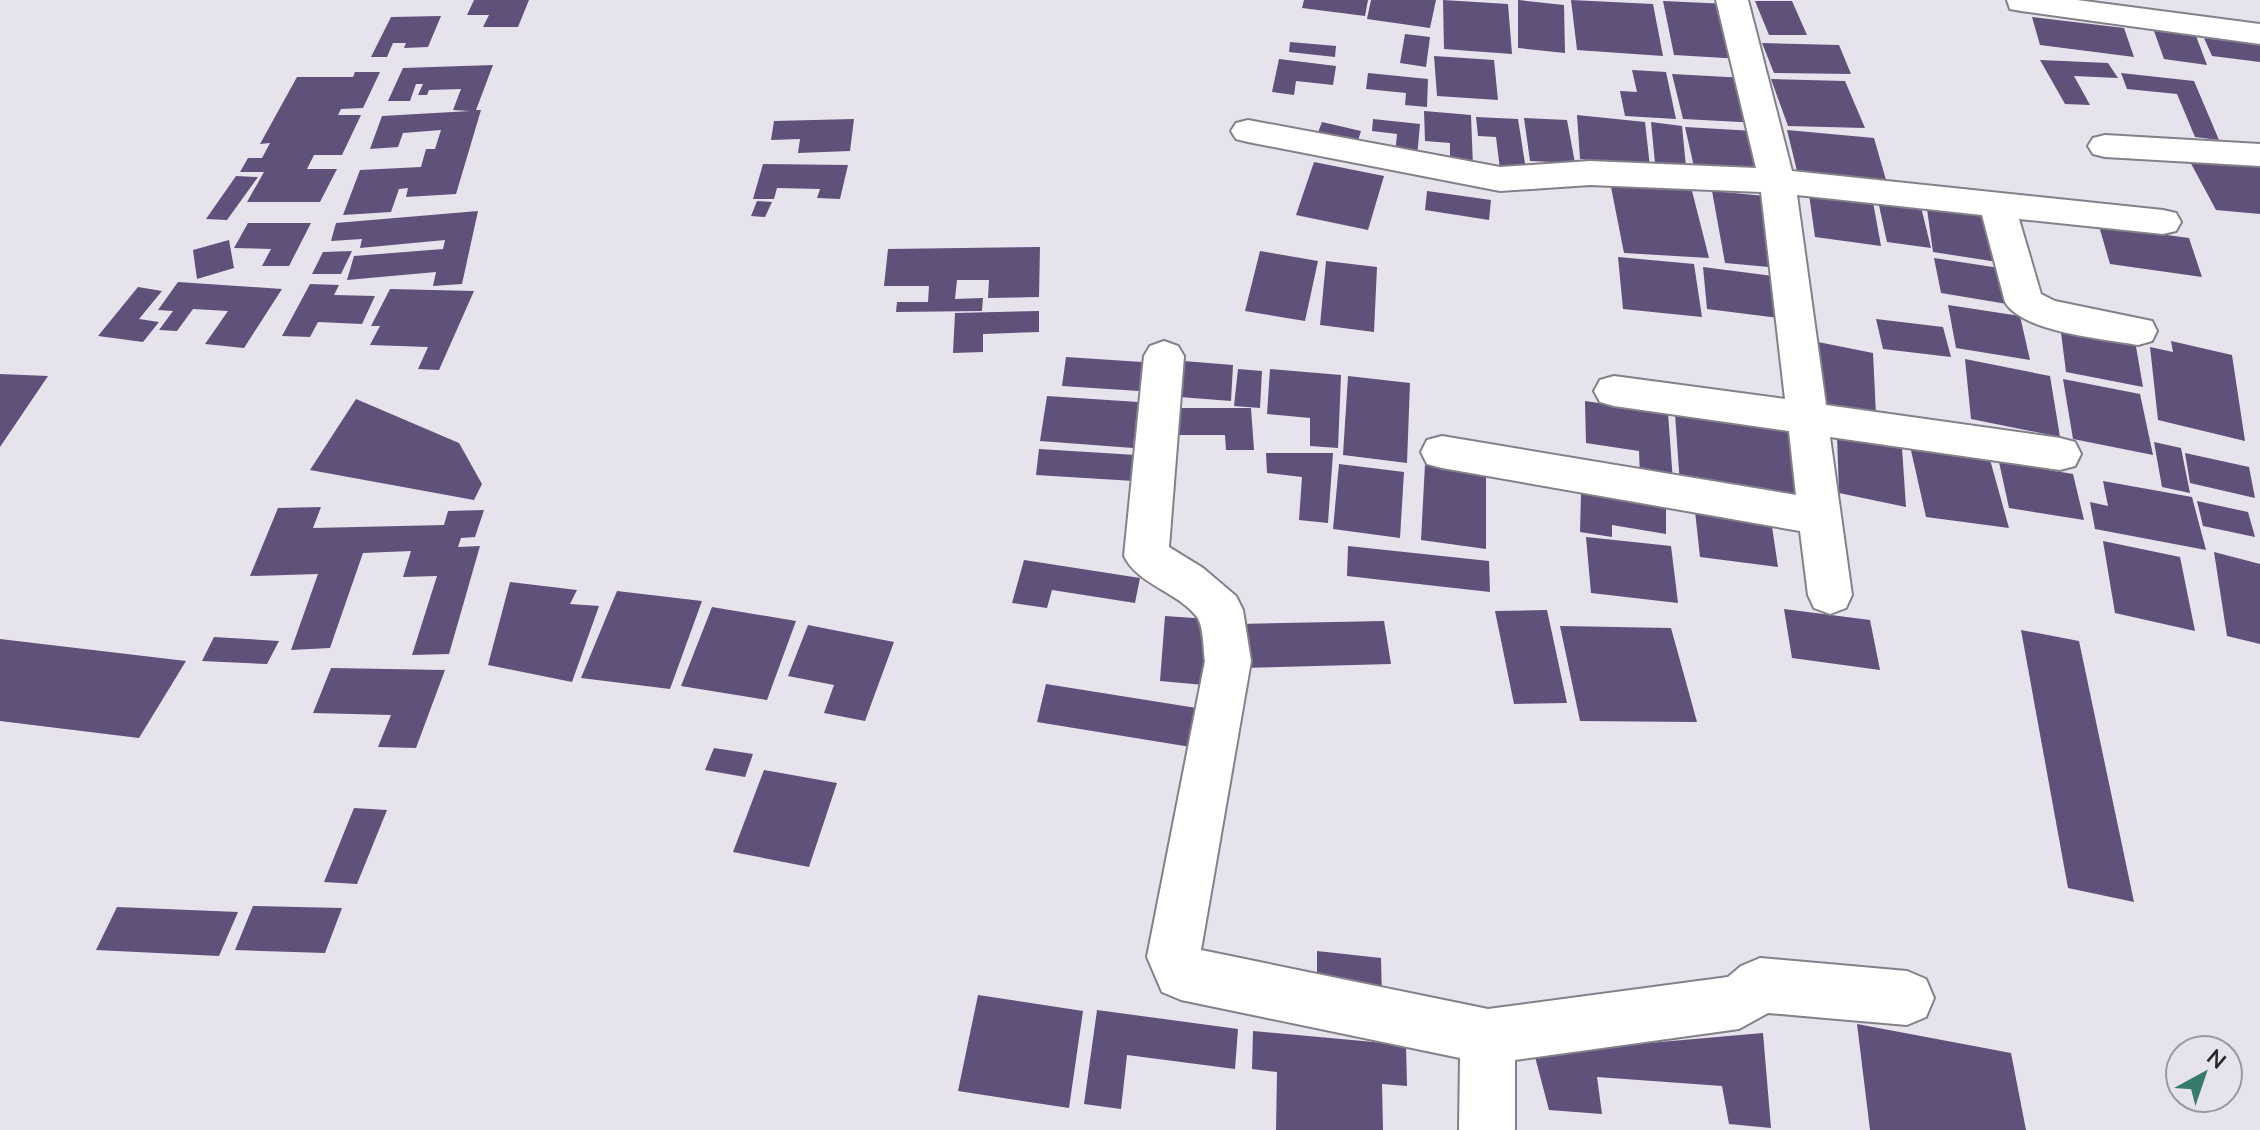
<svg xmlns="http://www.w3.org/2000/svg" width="2260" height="1130" viewBox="0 0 2260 1130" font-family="Mulish,sans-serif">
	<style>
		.building { fill: #5f517a }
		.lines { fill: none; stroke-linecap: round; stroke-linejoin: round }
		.minor-casing { stroke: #838089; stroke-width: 4 }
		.minor { fill: #fff; fill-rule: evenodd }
	</style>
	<rect width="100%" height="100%" fill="#e7e3ed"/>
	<!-- building -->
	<g class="building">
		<path d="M474 0H529L518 27H483L489 15H467Z"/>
		<path d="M1304 0H1368L1365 16 1302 8Z"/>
		<path d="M1371 0H1436L1430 28 1367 19Z"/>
		<path d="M1443 0 1508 4 1512 54 1444 49Z"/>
		<path d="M1518 0 1564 5 1565 53 1518 48Z"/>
		<path d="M1571 0 1653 4 1663 56 1577 50Z"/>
		<path d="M1663 1 1728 4 1742 59 1674 55Z"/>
		<path d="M1755 1H1792L1807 35H1769Z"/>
		<path d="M441 16 428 47 404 48 406 43H393L387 57H371L391 17Z"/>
		<path d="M2032 17 2124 28 2134 57 2040 45Z"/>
		<path d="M2154 31 2196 36 2207 65 2164 59Z"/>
		<path d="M1405 34 1430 37 1426 67 1400 63Z"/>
		<path d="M2204 38 2260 45V62L2212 56Z"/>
		<path d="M1290 42 1336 46 1335 57 1289 52Z"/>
		<path d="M1762 43 1839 45 1851 74 1774 73Z"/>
		<path d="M1434 56 1494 60 1498 100 1437 96Z"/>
		<path d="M1279 59 1336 66 1333 85 1296 81 1294 95 1272 92Z"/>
		<path d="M2040 60 2108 63 2118 78 2074 76 2090 105 2065 104Z"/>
		<path d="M493 65 476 110H481L456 194 406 197 408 188 399 189 391 212 343 215 360 170 421 167 426 149H435L441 130 403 133 398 147 370 149 382 116 470 111 453 110 461 89 429 90 427 95H418L423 84H416L410 101H388L403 68Z"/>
		<path d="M1632 70 1666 72 1676 119 1625 116 1620 91 1637 92Z"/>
		<path d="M355 72H380L363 108 341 109 338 115H361L342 155H314L307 169H337L320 202H247L264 172H240L248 158H262L270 143 260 144 297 77H353Z"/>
		<path d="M1368 73 1428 79 1427 107 1405 105 1406 93 1366 89Z"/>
		<path d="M2121 73 2194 81 2219 140 2195 137 2177 94 2127 89Z"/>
		<path d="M1672 74 1746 78 1760 123 1683 119Z"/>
		<path d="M1771 79 1845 81 1865 128 1788 126Z"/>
		<path d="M1424 111 1471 115 1473 167 1450 165V143L1425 141Z"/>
		<path d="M1577 115 1645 122 1650 167 1580 159Z"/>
		<path d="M1476 117 1518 119 1526 170 1500 169 1496 137 1478 136Z"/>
		<path d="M1524 118 1567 120 1575 163 1530 161Z"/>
		<path d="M854 119 850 151 798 153 800 139 771 140 774 121Z"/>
		<path d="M1373 119 1420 124 1417 158 1395 155 1397 134 1372 131Z"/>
		<path d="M1322 122 1361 131 1357 144 1317 135Z"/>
		<path d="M1651 122 1682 126 1686 167 1655 163Z"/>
		<path d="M1685 127 1754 131 1766 172 1694 167Z"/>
		<path d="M1787 130 1874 138 1886 180 1797 171Z"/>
		<path d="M2188 158 2260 163V214L2216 210Z"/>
		<path d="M1314 162 1384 176 1368 230 1296 215Z"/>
		<path d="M763 164 848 165 840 199 817 198 820 189 777 188 774 199H753Z"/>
		<path d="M236 176 258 177 227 220 206 219Z"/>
		<path d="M1610 182 1691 187 1709 258 1624 253Z"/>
		<path d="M1427 191 1491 200 1489 220 1425 210Z"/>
		<path d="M1712 191 1765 196 1780 268 1725 263Z"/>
		<path d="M1809 194 1873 202 1881 246 1815 237Z"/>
		<path d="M757 201 772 202 765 217 751 216Z"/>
		<path d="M1878 201 1921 207 1931 248 1887 242Z"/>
		<path d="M1926 202 1994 213 2004 263 1933 252Z"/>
		<path d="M478 211 462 284 433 286 436 272 347 280 354 256 443 249 445 240 360 248 362 239 331 241 336 223Z"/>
		<path d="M248 223H311L289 266H262L271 249 234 248Z"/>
		<path d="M2099 226 2189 238 2202 277 2110 264Z"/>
		<path d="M229 240 234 268 197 279 193 250Z"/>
		<path d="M1040 247 1039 297 988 298 989 280H957L955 299 983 298 982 311 896 312 897 302H928L929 286H884L888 249Z"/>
		<path d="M352 251 341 274H312L323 252Z"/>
		<path d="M1260 251 1318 261 1305 321 1245 311Z"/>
		<path d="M1618 257 1694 264 1702 317 1623 309Z"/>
		<path d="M1934 258 2006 269 2013 305 1941 293Z"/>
		<path d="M1326 261 1377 267 1374 332 1320 325Z"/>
		<path d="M1703 267 1773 276 1779 318 1707 309Z"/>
		<path d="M178 282 282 289 244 348 205 344 228 311 193 309 177 331 159 330 173 311 158 310Z"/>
		<path d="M310 284 339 285 334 295 375 296 362 324 318 322 310 337 282 336Z"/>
		<path d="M138 287 162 291 139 319 159 322 143 342 98 336Z"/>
		<path d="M390 289 474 291 439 370 418 369 428 347 370 345 380 326H371Z"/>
		<path d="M1948 305 2020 316 2030 360 1956 348Z"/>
		<path d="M1039 311V332L983 334V352L953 353 955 313Z"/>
		<path d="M1876 319 1943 327 1951 357 1883 349Z"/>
		<path d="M2060 325 2135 341 2143 387 2066 372Z"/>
		<path d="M1808 340 1873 353 1876 415 1809 402Z"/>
		<path d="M2171 341 2232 355 2245 441 2158 420 2150 347 2173 352Z"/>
		<path d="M1066 357 1142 362 1139 391 1062 386Z"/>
		<path d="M1965 359 2050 376 2060 437 1971 419Z"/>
		<path d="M1171 360 1233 365 1231 401 1167 396Z"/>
		<path d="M1238 369 1262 371 1260 408 1234 406Z"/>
		<path d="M1270 369 1341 375 1338 448 1310 446V418L1267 414Z"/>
		<path d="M0 374 48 376 0 447Z"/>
		<path d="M1348 376 1410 383 1407 463 1343 455Z"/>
		<path d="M2063 379 2140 394 2153 455 2073 439Z"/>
		<path d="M1047 396 1138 402 1133 448 1040 441Z"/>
		<path d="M356 399 459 443 482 484 474 500 310 470Z"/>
		<path d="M1585 401 1668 413 1673 481 1640 477 1639 451 1586 443Z"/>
		<path d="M1173 408H1251L1254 450H1226L1225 435H1174Z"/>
		<path d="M1675 414 1794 430 1804 501 1680 485Z"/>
		<path d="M1837 435 1902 448 1906 507 1839 493Z"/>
		<path d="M2154 442 2181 448 2190 493 2162 487Z"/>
		<path d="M1910 446 1989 456 2009 528 1926 517Z"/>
		<path d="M1039 449 1136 455 1134 481 1036 475Z"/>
		<path d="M1266 453H1333L1328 523 1299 520 1302 477 1267 473Z"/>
		<path d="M2185 453 2249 467 2255 498 2190 483Z"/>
		<path d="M1999 462 2073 474 2084 520 2009 508Z"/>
		<path d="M1339 464 1404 472 1400 538 1333 529Z"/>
		<path d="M1425 464 1486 472V549L1421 540Z"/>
		<path d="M2103 481 2192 497 2206 550 2095 529 2090 502 2108 506Z"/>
		<path d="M1581 493 1666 507V534L1612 525V537L1580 532Z"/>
		<path d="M2197 501 2248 512 2255 537 2203 526Z"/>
		<path d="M321 507 313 528 444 525 448 511 484 510 475 537 461 538 458 547 480 546 449 654 412 655 437 576 403 577 411 551 363 553 330 648 291 650 318 574 250 576 278 508Z"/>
		<path d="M1695 511 1771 520 1778 567 1700 557Z"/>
		<path d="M1586 537 1671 546 1678 603 1591 593Z"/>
		<path d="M2103 541 2180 557 2195 631 2115 613Z"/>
		<path d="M1348 546 1489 561 1490 592 1347 576Z"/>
		<path d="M2214 552 2260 564V644L2227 636Z"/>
		<path d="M1024 560 1140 578 1135 603 1052 590 1047 608 1012 603Z"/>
		<path d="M510 582 577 590 570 604 599 606 572 682 488 665Z"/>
		<path d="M617 591 702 601 670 689 581 678Z"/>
		<path d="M712 607 796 621 767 700 681 686Z"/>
		<path d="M1784 609 1870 620 1880 670 1792 658Z"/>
		<path d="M1547 610 1567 703 1514 704 1495 611Z"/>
		<path d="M1165 616 1209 619 1204 685 1160 681Z"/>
		<path d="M1384 621 1391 664 1241 668 1237 624Z"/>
		<path d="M808 625 894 642 865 721 824 713 834 685 788 676Z"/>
		<path d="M1560 626 1671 628 1697 722 1580 721Z"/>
		<path d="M2021 630 2079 641 2134 902 2068 888Z"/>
		<path d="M214 637 279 641 267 664 202 661Z"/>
		<path d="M0 639 186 661 139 738 0 721Z"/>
		<path d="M331 668 445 670 416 748 378 747 391 715 313 713Z"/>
		<path d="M1046 684 1209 710 1203 749 1037 722Z"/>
		<path d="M714 748 753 754 745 777 705 770Z"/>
		<path d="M764 770 837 783 809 867 733 852Z"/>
		<path d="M354 808 387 810 357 884 324 882Z"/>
		<path d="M253 906 342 908 325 953 235 950Z"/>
		<path d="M117 907 238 912 219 956 96 950Z"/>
		<path d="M1317 951 1381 958 1382 998 1317 991Z"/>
		<path d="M978 995 1083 1011 1069 1108 958 1091Z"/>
		<path d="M1097 1010 1238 1029 1235 1069 1127 1055 1121 1109 1084 1104Z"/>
		<path d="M1857 1024 2011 1053 2026 1130H1870Z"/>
		<path d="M1253 1031 1406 1045 1407 1086 1382 1084 1383 1130H1276L1277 1072 1252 1069Z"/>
		<path d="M1763 1033 1771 1128 1729 1124 1722 1086 1597 1077 1602 1114 1549 1110 1534 1053Z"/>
	</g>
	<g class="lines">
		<!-- minor casing -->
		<g class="minor-casing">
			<g id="minor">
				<path d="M1716 0H1748L1792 171 2163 210 2176 213 2181 222 2176 231 2163 234 2019 219 2041 294 2055 301 2152 321 2157 331 2152 341 2138 345C2104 339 2022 332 2005 302L1982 215 1797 195 1826 405 2060 438 2075 442 2081 454 2075 466 2060 470 1830 437 1852 595 1846 608 1830 614 1814 608 1808 595 1800 531 1442 468 1427 464 1421 452 1427 440 1442 436 1796 495 1789 431 1614 406 1600 402 1594 391 1600 380 1614 376 1785 399 1761 192 1590 185 1500 191 1248 142 1236 139 1231 131 1236 123 1248 120 1500 167 1590 161 1756 168Z"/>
				<path d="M2007 0H2077L2260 24V44L2021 11 2010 9Z"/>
				<path d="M2105 135 2260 144V166L2105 157 2093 154 2088 146 2093 138Z"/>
				<path d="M1164 341 1178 346 1184 356 1169 547 1203 568 1236 596 1243 610 1251 661 1201 950 1488 1009 1728 977 1741 966 1760 958 1907 971 1926 979 1934 998 1926 1017 1907 1025 1768 1013 1739 1029 1515 1060V1130H1459L1460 1058 1181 1000 1162 992 1147 957 1205 661C1203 649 1204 627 1197 617 1177 591 1138 585 1124 556L1144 356 1150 346Z"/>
			</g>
		</g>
		<!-- minor -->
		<use href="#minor" class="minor"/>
	</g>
	<!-- north arrow -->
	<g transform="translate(2204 1074) rotate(40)"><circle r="38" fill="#e7e3ed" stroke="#9b989f" stroke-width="2"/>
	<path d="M0-6L14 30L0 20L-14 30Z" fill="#377b6e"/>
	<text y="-12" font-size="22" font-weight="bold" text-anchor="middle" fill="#29282b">N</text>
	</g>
</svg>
